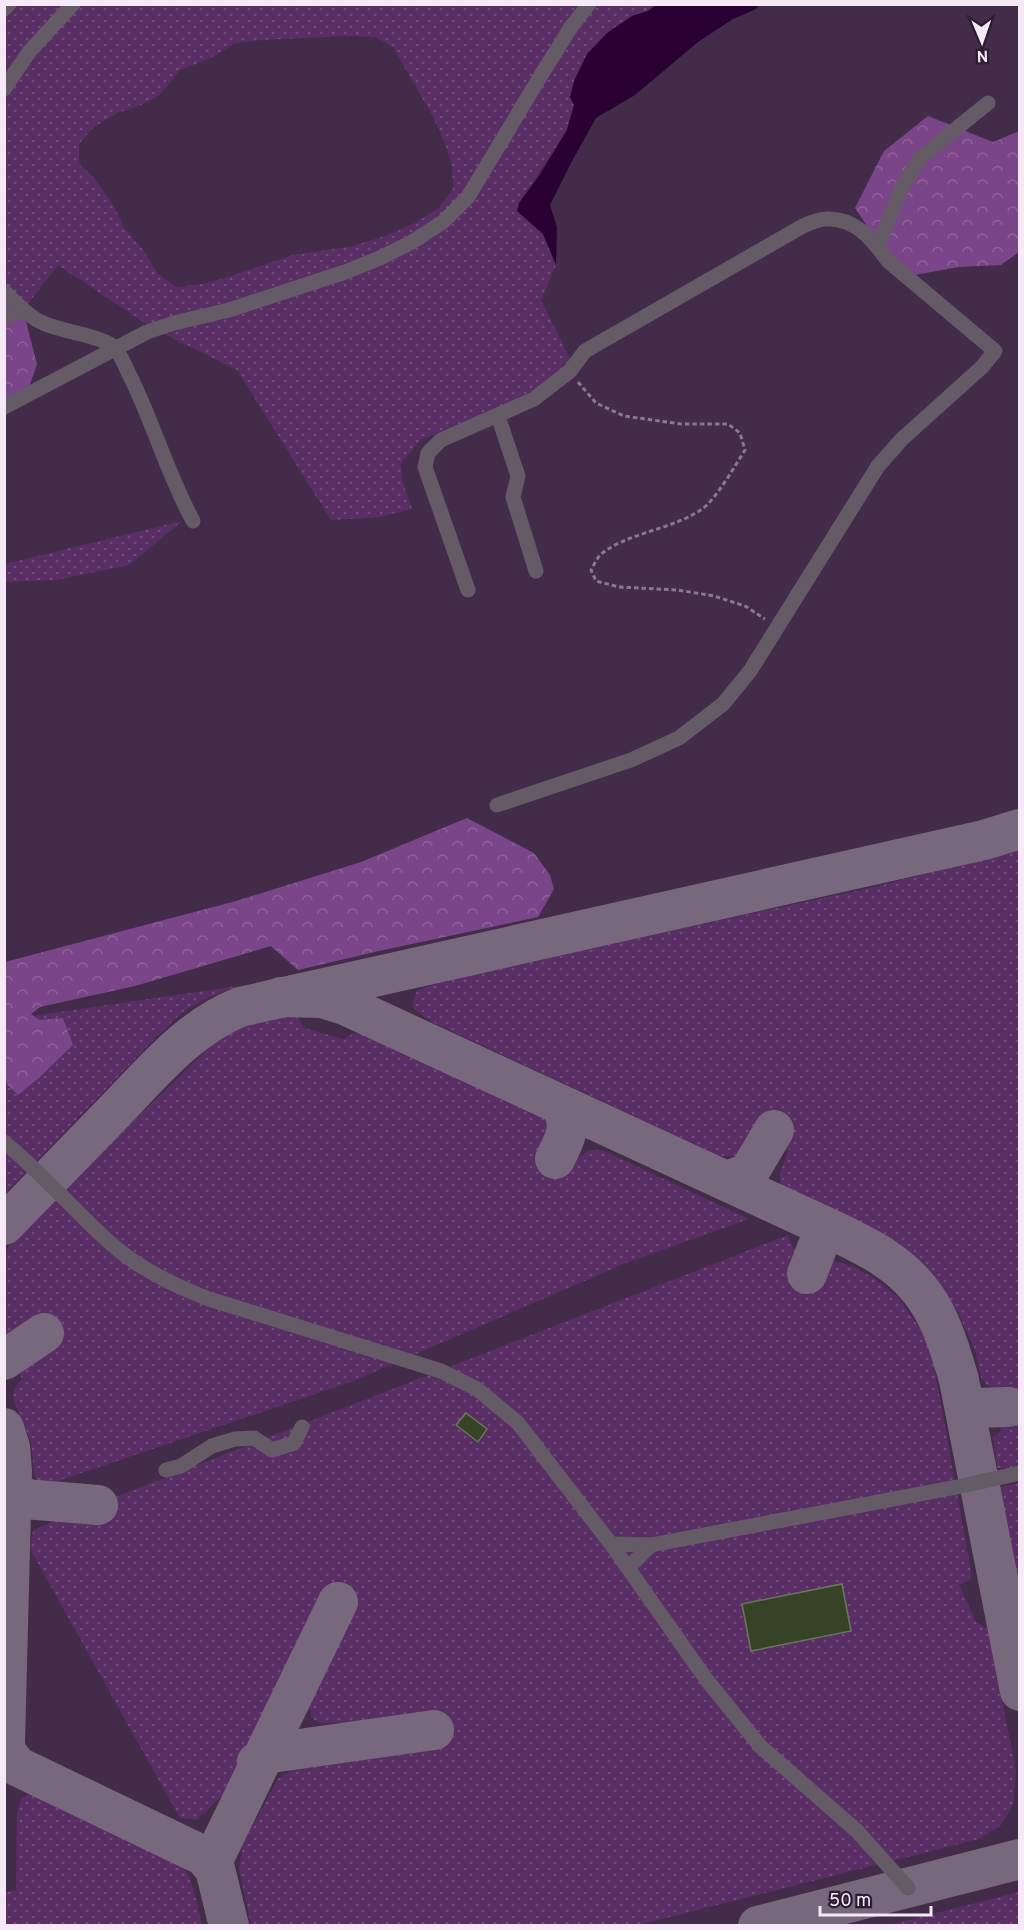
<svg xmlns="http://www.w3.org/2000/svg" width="1024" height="1930" viewBox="0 0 1024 1930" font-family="Overpass,sans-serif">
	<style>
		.built { fill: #432c49 }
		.grass { fill: url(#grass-dots); fill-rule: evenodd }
		.forest { fill: url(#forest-crowns) }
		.water { fill: #290233 }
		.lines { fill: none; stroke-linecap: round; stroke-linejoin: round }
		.taxiway { stroke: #78687d; stroke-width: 40 }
		.building { fill: #374327; stroke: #6a7759; stroke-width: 1.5 }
		.path { stroke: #89798d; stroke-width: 3; stroke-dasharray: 4.5 3; stroke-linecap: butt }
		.minor { stroke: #645b67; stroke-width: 15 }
	</style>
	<defs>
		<pattern id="grass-dots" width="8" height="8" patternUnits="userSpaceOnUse" patternTransform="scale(1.5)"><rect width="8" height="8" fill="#582e64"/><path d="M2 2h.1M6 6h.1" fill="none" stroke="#714c7b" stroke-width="1.8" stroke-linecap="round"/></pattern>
		<pattern id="forest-crowns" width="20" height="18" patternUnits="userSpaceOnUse" patternTransform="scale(1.5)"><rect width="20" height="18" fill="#7a4689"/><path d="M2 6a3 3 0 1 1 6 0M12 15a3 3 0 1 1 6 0" fill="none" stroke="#8e619a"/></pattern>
	</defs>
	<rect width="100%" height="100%" fill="#37253c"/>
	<!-- built -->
	<path class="built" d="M5 5H1019V1925L5 1926Z"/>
	<!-- grass -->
	<g class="grass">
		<path d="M4 5H656L648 11 632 16 607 33 587 55 567 130 519 203 543 234 556 265 541 300 570 359 552 382 501 409 422 439 401 463 402 480 412 509 380 517 331 520 237 370 154 329 58 265 23 310 5 291ZM346 36 375 37 393 47 432 115 444 141 452 165 453 189 439 208 415 223 388 235 353 246 293 255 225 278 203 284 176 287 157 273 144 251 125 229 112 203 93 177 79 164V144L93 128 117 113 139 106 159 96 180 70 211 58 235 43 263 40Z"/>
		<path d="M182 521 129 565 56 580 5 582V564Z"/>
		<path d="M1019 850V1466L1011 1468H997L993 1438 1001 1431 995 1388 986 1385 981 1377 976 1353 956 1308 921 1263 877 1231 789 1192 780 1184V1173L789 1148 753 1131 736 1156H720L430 1021 413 1008 414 997 418 990 446 980 878 886Z"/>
		<path d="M238 986 205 999 184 1011 159 1034 5 1194 4 1020Z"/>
		<path d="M290 1015 298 1017 304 1028 344 1039 354 1033 368 1034 543 1116C549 1126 547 1133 544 1144L577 1159C585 1151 593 1148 604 1151L749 1219 626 1263 351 1382 46 1485 37 1481 34 1471 31 1442 13 1399 14 1388 22 1379 6 1342H5V1251L70 1183 218 1039C242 1026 264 1019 290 1015Z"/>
		<path d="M788 1235 793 1248 854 1267 872 1277 899 1298 921 1330 933 1361 970 1565 971 1579 959 1585 976 1622 988 1629 1016 1771 1013 1805 1001 1825 979 1839 638 1925H251L239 1869 243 1844 278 1779 289 1772 339 1723H319L311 1717V1708L197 1820 180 1818 30 1549 33 1531 49 1523Z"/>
		<path d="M1019 1483H1020L1019 1590 998 1488Z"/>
		<path d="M31 1792 178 1861C194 1878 197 1903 202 1925H5V1892L16 1891 17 1811 21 1799Z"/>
		<path d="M1019 1892V1925H889Z"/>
	</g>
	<!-- forest -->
	<g class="forest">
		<path d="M928 116 993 142 1019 131V252L1001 265 959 267 909 276 877 241 855 208 884 151Z"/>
		<path d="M4 291 23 310 37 364 26 396 4 407Z"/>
		<path d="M467 818 534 853 550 875 554 889 538 917 379 951 298 970 271 946 135 986 40 1007 31 1014 39 1020 63 1018 73 1045 40 1077 18 1095 8 1085 4 1078 5 962 236 901 361 862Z"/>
	</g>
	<!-- water -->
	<path class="water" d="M656 5H759L756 9 733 19 698 42 635 95 596 118 571 163 550 205 557 227 556 265 543 234 517 211 519 203 539 176 567 130 574 105 570 97 574 81 587 54 607 33 632 16 648 11Z"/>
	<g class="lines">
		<!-- taxiway -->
		<g class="taxiway">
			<path d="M281 997 322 998 345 1005 841 1234C856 1242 872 1249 886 1259 932 1290 945 1330 959 1380L1020 1691"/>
			<path d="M555 1159C563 1142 571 1132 564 1112"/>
			<path d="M737 1177 748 1174 774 1130"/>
			<path d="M4 1225C41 1187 77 1150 114 1112 152 1073 188 1028 240 1007L984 840 1020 829"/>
			<path d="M807 1274 821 1238 818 1229"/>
			<path d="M4 1360 44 1333"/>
			<path d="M968 1403 974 1408 1008 1407"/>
			<path d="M4 1428 10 1447 12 1471 5 1742 6 1752 16 1765"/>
			<path d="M18 1493 25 1499 98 1505"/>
			<path d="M4 1760 204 1856 215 1869 229 1926"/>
			<path d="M257 1762 271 1753 434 1730"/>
			<path d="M216 1854 338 1602"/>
			<path d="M758 1926 1020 1859"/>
		</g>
	</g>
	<!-- building -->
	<g class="building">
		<path d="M466 1413 487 1429 478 1442 456 1425Z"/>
		<path d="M842 1584 851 1631 751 1651 742 1604Z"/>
	</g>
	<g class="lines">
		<!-- path -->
		<path class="path" d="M578 382 596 403 624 416 681 424H728L740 433 745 450C736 464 715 501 702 509 672 530 629 532 601 554 597 558 594 565 591 570L596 581 619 587 678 590 714 596 745 606 765 619"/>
		<!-- minor -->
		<g class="minor">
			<path d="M4 9 9 4"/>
			<path d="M4 89 29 52 73 4"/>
			<path d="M878 246 902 187 920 158 988 103"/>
			<path d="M4 291C15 302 26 314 39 321 58 332 104 335 116 349 122 357 126 369 131 378 154 425 168 475 193 521"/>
			<path d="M4 317 23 310"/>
			<path d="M4 407 147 332 174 323 229 310 345 272 380 258 412 242 443 222 468 197 543 72 571 27 589 4"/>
			<path d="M498 416 518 476 513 497 536 571"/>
			<path d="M468 590 425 467 428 453 441 440 534 399 570 371 585 351 803 226C810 223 819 219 826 219 855 217 873 240 888 261L995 351 982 367 902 439 878 466 750 671 723 704 679 738 631 760 497 805"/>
			<path d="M4 1142C44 1174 77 1215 116 1248 143 1271 175 1286 209 1299L441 1371 477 1389 518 1423 611 1544"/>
			<path d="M166 1470 181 1466 212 1446 235 1439 254 1438 272 1450 294 1443 302 1427"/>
			<path d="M628 1568 611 1544 651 1545"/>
			<path d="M908 1888 857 1831 760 1746 706 1679 628 1568 651 1545 957 1487 1020 1473"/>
		</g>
	</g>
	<!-- border -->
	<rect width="1024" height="1930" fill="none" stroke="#f5e9f8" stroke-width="12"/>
	<!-- north arrow -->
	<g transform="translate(982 42) rotate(178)" stroke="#2d1b32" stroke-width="4.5" paint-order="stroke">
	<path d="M0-4.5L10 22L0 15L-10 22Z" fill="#f5e9f8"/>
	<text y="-9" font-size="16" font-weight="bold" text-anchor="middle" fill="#f5e9f8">N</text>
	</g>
	<!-- scale -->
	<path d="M820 1906v9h111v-9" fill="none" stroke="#f5e9f8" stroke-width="3"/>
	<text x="829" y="1906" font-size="18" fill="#f5e9f8" stroke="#2d1b32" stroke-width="4.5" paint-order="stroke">50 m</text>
</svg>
